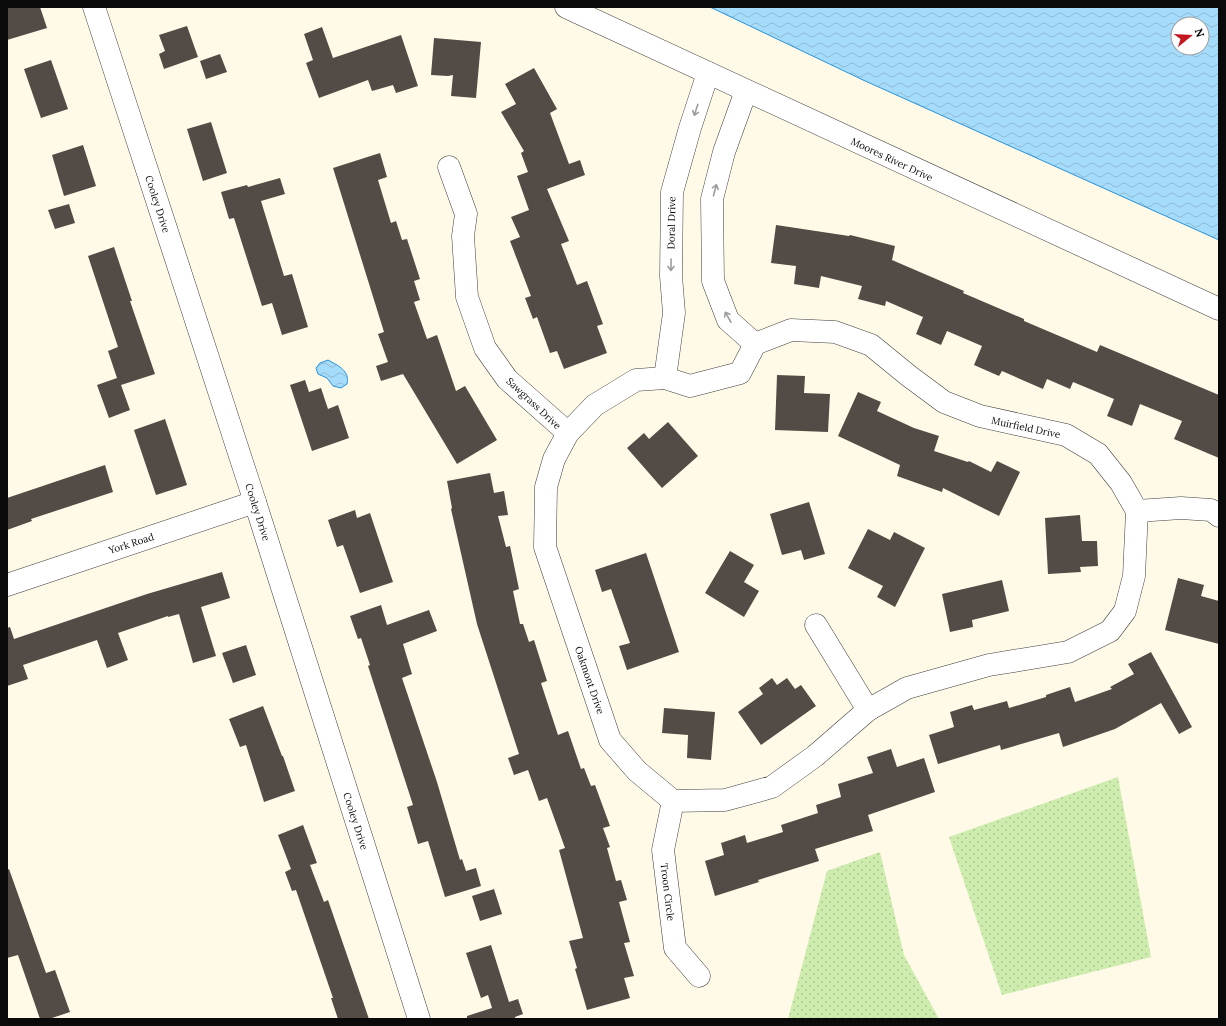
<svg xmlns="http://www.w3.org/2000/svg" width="1226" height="1026" viewBox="0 0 1226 1026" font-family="Lora,serif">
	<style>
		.grass { fill: url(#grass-dots) }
		.water { fill: url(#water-waves); stroke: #2792d9; fill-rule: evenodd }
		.building { fill: #534b45 }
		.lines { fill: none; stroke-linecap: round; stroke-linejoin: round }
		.minor-casing { stroke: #3d3d3d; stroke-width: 23 }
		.minor { stroke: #fff; stroke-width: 22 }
		.oneway { stroke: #9d9d9d }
		.labels { text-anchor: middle; stroke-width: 4; stroke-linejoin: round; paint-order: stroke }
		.street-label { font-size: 10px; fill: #0a0a0a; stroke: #fff }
	</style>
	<defs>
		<pattern id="grass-dots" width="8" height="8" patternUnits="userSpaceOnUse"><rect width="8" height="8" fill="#ceecae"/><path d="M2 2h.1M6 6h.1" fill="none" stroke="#b0c994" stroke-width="1.8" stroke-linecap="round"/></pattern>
		<pattern id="water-waves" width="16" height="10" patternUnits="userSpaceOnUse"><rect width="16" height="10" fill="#a6dcfb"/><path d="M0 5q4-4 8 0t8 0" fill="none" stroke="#8ebbd6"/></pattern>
	</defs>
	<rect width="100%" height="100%" fill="#fffae7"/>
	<!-- grass -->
	<g class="grass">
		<path d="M1118 777 1151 957 1002 995 949 837Z"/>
		<path d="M880 852 904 955 939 1019H788L827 871Z"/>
	</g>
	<!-- water -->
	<g class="water">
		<path d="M710 7H1219V240L863 80ZM1178 24H1202V48H1178Z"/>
		<path d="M328 360C339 366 350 371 347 384L341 388 333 386 327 378 318 374 316 368 320 363Z"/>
	</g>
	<!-- building -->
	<g class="building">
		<path d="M7 7H40L47 28 7 40Z"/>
		<path d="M187 26 198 57 164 69 159 54 165 51 159 35Z"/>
		<path d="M322 27 333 58 401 35 418 86 396 93 393 85 372 91 368 80 319 98 306 63 313 60 304 34Z"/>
		<path d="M434 38 481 42 476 98 451 96 453 75 448 76 431 75Z"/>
		<path d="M220 54 227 72 206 79 200 61Z"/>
		<path d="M51 60 68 109 41 118 24 69Z"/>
		<path d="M534 68 557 109 550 113 569 164 580 160 585 175 547 189 569 241 561 244 577 285 587 281 603 324 597 326 607 353 564 369 557 351 550 353 537 317 533 319 525 298 531 296 510 241 520 237 511 217 529 210 517 176 528 172 521 153 524 151 501 112 516 104 505 84Z"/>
		<path d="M211 122 227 173 203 181 187 129Z"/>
		<path d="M83 145 96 186 64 196 52 155Z"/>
		<path d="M380 153 387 177 378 180 391 223 396 221 402 240 407 239 420 279 414 281 420 300 414 302 427 339 437 335 456 391 465 386 497 440 457 464 403 374 381 381 376 366 388 362 378 334 384 332 333 168Z"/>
		<path d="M280 178 285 194 261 201 284 276 292 274 308 327 282 335 272 303 262 306 234 218 229 219 221 192 247 185 248 187Z"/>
		<path d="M69 204 75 223 55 229 48 210Z"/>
		<path d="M776 225 849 236 850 235 895 246 892 260 964 291 963 293 1024 319V321L1097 352 1100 345 1219 395V458L1174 439 1182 421 1140 404 1132 426 1107 416 1114 399 1073 382 1070 389 1047 379 1043 389 1002 371 999 376 974 365 982 346 947 331 941 345 916 334 923 317 886 301 885 306 858 299 862 286 821 276 819 288 794 284 796 266 771 263Z"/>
		<path d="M114 247 132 301H130L155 374 121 385 130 410 109 418 97 385 117 378 108 351 118 347 88 256Z"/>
		<path d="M777 375 805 376 804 393 830 394 828 432 775 430Z"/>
		<path d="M305 380 309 392 321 388 328 409 338 405 349 438 312 451 290 385Z"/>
		<path d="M858 392 881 402 877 411 914 428 939 436 934 451 968 462 969 461 991 472 997 461 1020 472 999 516 943 488 942 492 897 476 900 465 838 436Z"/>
		<path d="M165 419 187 485 156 495 134 430Z"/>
		<path d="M668 422 698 456 662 488 627 448 644 433 649 439Z"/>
		<path d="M105 465 113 492 31 519 32 521 7 530V498Z"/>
		<path d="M490 473 494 493 504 491 508 515 498 516 506 547 510 546 519 589 513 591 520 624H523L529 642 534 640 547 681 541 683 558 735 568 731 581 769 584 768 591 786 595 785 610 826 603 828 610 847 607 848 616 881 621 880 627 900 619 902 630 942 624 943 634 976 624 978 630 998 587 1010 575 969 577 968 569 941 583 938 559 850 565 848 547 798 539 801 528 770 514 775 508 758 519 754 477 624 451 509 452 508 447 481Z"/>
		<path d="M809 502 825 554 804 560 801 550 782 555 770 514Z"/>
		<path d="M355 510 357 518 370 513 393 582 360 593 343 545 337 547 328 520Z"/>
		<path d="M1080 515 1082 541H1097L1098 566 1080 567 1081 572 1048 574 1045 518Z"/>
		<path d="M868 529 890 540 894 532 925 548 895 607 877 597 883 586 848 568Z"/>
		<path d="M730 551 754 565 744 582 759 591 744 617 705 593Z"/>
		<path d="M646 553 679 652 627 670 619 646 630 643 611 589 602 592 595 570Z"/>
		<path d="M222 572 230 598 201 607 216 656 193 663 179 614 168 617V616L118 633 128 660 107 668 97 640 23 665 28 679 7 686V628L10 627 14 639 147 594Z"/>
		<path d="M1178 578 1204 585 1201 596 1219 601V644L1165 630Z"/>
		<path d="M1002 580 1009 611 972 620 973 627 950 632 942 594Z"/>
		<path d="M381 605 387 625 429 610 437 631 403 644 412 674 402 678 437 782 460 860 462 859 466 871 476 868 481 886 445 897 428 841 418 844 407 807 413 805 368 666 370 665 361 638 358 639 350 616Z"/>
		<path d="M246 645 256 675 233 683 222 653Z"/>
		<path d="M1151 652 1192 727 1179 734 1161 703 1115 729 1063 747 1059 733 1001 750 1000 745 938 764 929 735 954 727 950 712 972 705 974 710 1007 701 1009 708 1046 697V695L1070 687 1075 702 1112 689 1110 687 1134 674 1128 664Z"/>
		<path d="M772 678 777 685 787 678 795 689 801 685 816 706 761 745 738 712 763 694 759 688Z"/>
		<path d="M263 706 282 756H283L295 791 264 802 246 745 240 747 229 719Z"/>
		<path d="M664 708 715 712 711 760 687 758 688 735 662 733Z"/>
		<path d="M891 749 897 767 924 758 935 792 868 815 873 831 815 849 819 861 758 880 759 882 715 896 705 861 724 855 721 843 745 835 747 843 783 832 781 825 818 813 816 805 841 797 838 784 873 773 867 757Z"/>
		<path d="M303 825 317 863 310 865 324 902 328 900 369 1019H338L331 998H333L296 890 292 891 285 872 291 869 278 835Z"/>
		<path d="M9 869 46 973 55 970 70 1012 49 1019H40L18 955 7 958V870Z"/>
		<path d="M494 889 502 914 480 921 472 896Z"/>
		<path d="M491 945 509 1002 518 999 523 1014 515 1017V1019H467V1016L492 1008 488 995 481 998 466 953Z"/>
	</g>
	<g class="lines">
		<!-- minor casing -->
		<g class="minor-casing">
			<g id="minor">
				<path d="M94 7 255 502 419 1019"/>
				<path d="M566 7 1219 309"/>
				<path d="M746 91 724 152 712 199 713 281 728 320 755 344"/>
				<path d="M449 167 466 214 463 236 467 297 485 348 507 379 568 433"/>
				<path d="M791 330 835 332 871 345 909 376 944 402 980 416 1066 435 1098 454 1121 483 1137 511 1134 576 1125 611 1110 631 1068 652 989 665 907 688 868 710 815 756 772 787 725 800 673 801 637 771 610 740 545 547 546 487 554 459 568 433 595 405 636 380 665 378 690 386 740 373 755 344Z"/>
				<path d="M665 378 674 313 671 276 672 192 690 128 708 73"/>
				<path d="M1137 511 1181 508 1211 510 1219 516"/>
				<path d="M7 585 255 502"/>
				<path d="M816 625 868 710"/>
				<path d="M673 801 663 850 675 948 699 976"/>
			</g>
		</g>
		<!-- minor -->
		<use href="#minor" class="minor"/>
	</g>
	<!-- one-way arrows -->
	<defs><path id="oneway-shaft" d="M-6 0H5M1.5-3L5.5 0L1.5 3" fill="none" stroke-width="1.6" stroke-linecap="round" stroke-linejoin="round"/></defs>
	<g class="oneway">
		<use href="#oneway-shaft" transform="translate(696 110) rotate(108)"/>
		<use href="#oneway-shaft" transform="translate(715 190) rotate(-75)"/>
		<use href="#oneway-shaft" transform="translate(671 265) rotate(91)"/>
		<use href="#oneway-shaft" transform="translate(728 317) rotate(-119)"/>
	</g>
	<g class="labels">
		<!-- street labels -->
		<g class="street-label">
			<text transform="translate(892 159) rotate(25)" y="4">Moores River Drive</text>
			<text transform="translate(158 204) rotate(72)" y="4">Cooley Drive</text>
			<text transform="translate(671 223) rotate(-89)" y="4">Doral Drive</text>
			<text transform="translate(534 403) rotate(43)" y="4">Sawgrass Drive</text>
			<text transform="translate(1026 427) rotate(12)" y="4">Muirfield Drive</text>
			<text transform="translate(258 512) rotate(72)" y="4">Cooley Drive</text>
			<text transform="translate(131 543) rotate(-18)" y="4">York Road</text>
			<text transform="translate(590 680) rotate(71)" y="4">Oakmont Drive</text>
			<text transform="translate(356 821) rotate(72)" y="4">Cooley Drive</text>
			<text transform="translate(668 892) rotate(83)" y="4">Troon Circle</text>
		</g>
	</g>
	<!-- border -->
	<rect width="1226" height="1026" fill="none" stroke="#0a0a0a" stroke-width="16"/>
	<!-- north arrow -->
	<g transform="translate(1190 36) rotate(72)"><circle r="19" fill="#ffffff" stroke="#9d9d9d"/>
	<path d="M0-3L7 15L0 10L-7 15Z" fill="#c41820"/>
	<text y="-6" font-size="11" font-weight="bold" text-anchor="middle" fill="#0a0a0a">N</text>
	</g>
</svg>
